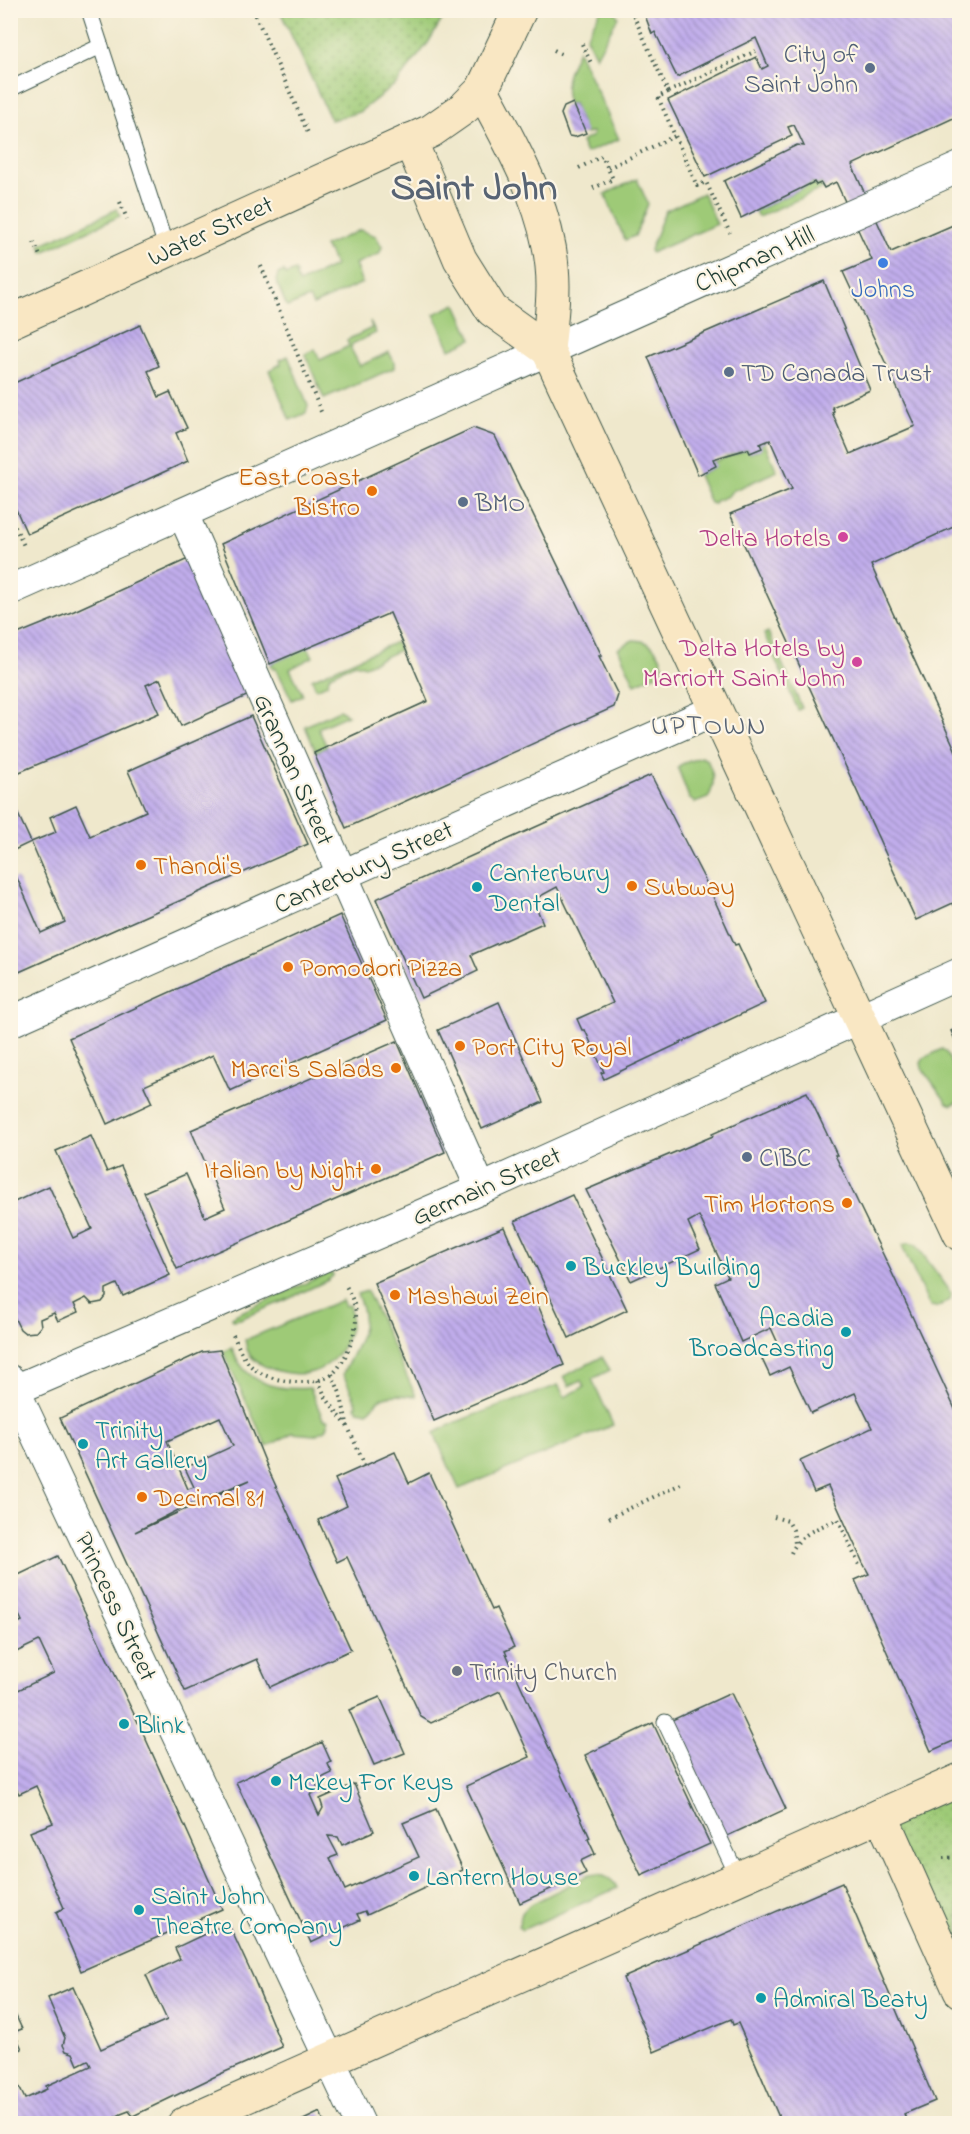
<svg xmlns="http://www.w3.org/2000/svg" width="970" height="2134" viewBox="0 0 970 2134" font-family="'Indie Flower',sans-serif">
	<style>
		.grass { fill: #9eca77; stroke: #5e8456; stroke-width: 1.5 }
		.park { fill: url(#park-dots); stroke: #5e8456; stroke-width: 1.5 }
		.building { fill: url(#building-back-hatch); fill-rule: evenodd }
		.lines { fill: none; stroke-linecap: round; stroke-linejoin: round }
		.lane-casing { stroke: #3e574b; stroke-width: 17 }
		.street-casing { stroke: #3e574b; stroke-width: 32 }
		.secondary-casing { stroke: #3e574b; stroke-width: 35 }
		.path { stroke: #3e574b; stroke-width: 4; stroke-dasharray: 1.5 4.5; stroke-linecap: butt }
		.lane { stroke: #fff; stroke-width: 15 }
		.street { stroke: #fff; stroke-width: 30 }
		.secondary { stroke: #f9e7c3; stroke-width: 33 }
		.service-dot { fill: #5c6f8a; stroke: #fcf5e5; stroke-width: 2 }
		.shop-dot { fill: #3f7fe0; stroke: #fcf5e5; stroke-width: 2 }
		.food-dot { fill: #e8710a; stroke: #fcf5e5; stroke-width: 2 }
		.hotel-dot { fill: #d1479c; stroke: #fcf5e5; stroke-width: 2 }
		.culture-dot { fill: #0f9aa8; stroke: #fcf5e5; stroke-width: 2 }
		.worship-dot { fill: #6b7280; stroke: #fcf5e5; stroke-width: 2 }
		.labels { text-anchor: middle; stroke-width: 4.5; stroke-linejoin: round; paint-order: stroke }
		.service-label { font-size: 26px; fill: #4e5e75; stroke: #fcf5e5; text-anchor: start }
		.street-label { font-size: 26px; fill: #1f3d34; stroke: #fcf5e5 }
		.shop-label { font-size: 26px; fill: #366cbe; stroke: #fcf5e5 }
		.food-label { font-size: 26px; fill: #c56008; stroke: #fcf5e5; text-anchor: start }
		.hotel-label { font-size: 26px; fill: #b23c85; stroke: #fcf5e5; text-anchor: end }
		.culture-label { font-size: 26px; fill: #0d838f; stroke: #fcf5e5; text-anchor: start }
		.worship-label { font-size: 26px; fill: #5b616d; stroke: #fcf5e5; text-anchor: start }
		.quarter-label { font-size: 28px; letter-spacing: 1.5px; fill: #586474; stroke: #fcf5e5 }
		.town-label { font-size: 38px; font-weight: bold; fill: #586474; stroke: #fcf5e5 }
	</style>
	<defs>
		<pattern id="park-dots" width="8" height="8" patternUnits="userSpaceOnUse" patternTransform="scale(1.5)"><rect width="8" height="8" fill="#9eca77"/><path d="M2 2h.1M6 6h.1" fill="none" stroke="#80a562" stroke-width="1.8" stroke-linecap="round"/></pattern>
		<pattern id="building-back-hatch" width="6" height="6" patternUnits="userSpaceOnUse" patternTransform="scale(1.5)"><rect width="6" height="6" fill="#c1adec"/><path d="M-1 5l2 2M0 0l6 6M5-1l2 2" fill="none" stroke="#9c8ec0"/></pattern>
	</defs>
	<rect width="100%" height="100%" fill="#fcf5e5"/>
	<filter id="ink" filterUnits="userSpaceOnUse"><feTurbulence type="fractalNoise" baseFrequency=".0167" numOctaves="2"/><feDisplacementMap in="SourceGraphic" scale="12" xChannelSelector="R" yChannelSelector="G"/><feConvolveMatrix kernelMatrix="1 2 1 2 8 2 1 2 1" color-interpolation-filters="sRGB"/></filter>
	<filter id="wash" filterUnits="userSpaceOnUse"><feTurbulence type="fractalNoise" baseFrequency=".008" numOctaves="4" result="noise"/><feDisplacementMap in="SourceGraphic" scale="24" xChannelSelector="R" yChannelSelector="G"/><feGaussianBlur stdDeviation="1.35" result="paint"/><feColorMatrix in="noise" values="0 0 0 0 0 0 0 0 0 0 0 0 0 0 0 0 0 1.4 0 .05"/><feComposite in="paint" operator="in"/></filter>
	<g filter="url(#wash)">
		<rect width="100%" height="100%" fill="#efe8cc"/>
		<!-- grass -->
		<g class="grass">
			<path d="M601 10 615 11 618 17 596 57 586 37Z"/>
			<path d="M578 50 619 139 586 153 581 142 592 136 593 134 592 132 586 134 573 103 569 105C560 87 570 67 578 50Z"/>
			<path d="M637 179 648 204 635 236 625 240 605 194Z"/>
			<path d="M814 182 816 185 821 183 824 188 758 217 755 211Z"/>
			<path d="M703 193 717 224 651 253 650 250 665 211Z"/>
			<path d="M117 209 120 216 43 252 40 245Z"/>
			<path d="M360 230 376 236 382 247 379 254 355 264 362 283 313 305 309 298 287 307 276 281 278 274 284 271 286 275 295 271 297 274 295 275 299 283 335 266 329 251H327L324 246Z"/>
			<path d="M456 304 472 339 450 349 434 314Z"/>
			<path d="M370 321 376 333 352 344 351 349 360 366 389 352 394 362V368L324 399 305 354 315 349 320 360 349 346 347 340 372 328Z"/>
			<path d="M288 356 308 406 306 413 290 420 269 370 281 364 280 360Z"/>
			<path d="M764 442 777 471 732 491 728 496 715 501 714 504 710 503 698 475 716 466 714 462 748 449 750 453 762 448 760 444Z"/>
			<path d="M768 632 802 708 798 710 764 634Z"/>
			<path d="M633 640C650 640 659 650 663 665L660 673 635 684 618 648Z"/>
			<path d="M396 642 400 650 365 666 355 663 330 675 327 684 316 689 312 679Z"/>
			<path d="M308 647 313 657 290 669 303 695 292 700 276 668 273 669 271 664Z"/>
			<path d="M339 710 348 715 318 728 327 747 316 752 305 726Z"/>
			<path d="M701 757 707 760C714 774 716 783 708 798L695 803 689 798 678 768 682 764Z"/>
			<path d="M942 1049 946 1052 959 1081V1101L952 1105 947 1103 922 1068 921 1063 924 1058Z"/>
			<path d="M909 1243 916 1245 947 1287 951 1294 950 1300 937 1307 930 1306 928 1303 903 1248V1245Z"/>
			<path d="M328 1273 333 1274V1276L328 1280 286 1300 240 1319 233 1320 232 1317 237 1314Z"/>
			<path d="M367 1291 416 1396C404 1396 387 1392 377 1402 373 1406 372 1409 367 1412L358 1410 355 1406 357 1404 343 1374C356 1343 373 1330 357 1294Z"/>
			<path d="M342 1300 345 1306 349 1305C357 1330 338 1365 312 1372 294 1378 254 1369 247 1349 246 1346 246 1343 245 1340Z"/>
			<path d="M232 1348C244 1383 276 1391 310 1388L323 1419 328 1420V1425L326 1430 314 1435 292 1433 267 1447 223 1352Z"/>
			<path d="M602 1357 610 1370 592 1379 613 1425 459 1489 434 1433C473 1412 517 1402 558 1385L565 1397 584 1387 581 1380 569 1386 564 1376Z"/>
			<path d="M599 1874C606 1877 614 1880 617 1888L522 1930 518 1927 522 1913 529 1905 589 1875Z"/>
		</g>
		<!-- park -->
		<g class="park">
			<path d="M280 11H447L428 43 397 83 359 112 331 120Z"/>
			<path d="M959 1780V1991L881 1815Z"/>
		</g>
		<g id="blocks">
			<!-- building -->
			<g class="building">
				<path d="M643 10H955L960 21V115L852 165 891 252 960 222V524L871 565 960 760V918L953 903 916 920 730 514 792 489 770 440 760 444 762 448 750 453 748 449 713 459 716 466 698 475 648 357 824 281 870 390 832 407 834 411 832 412 850 454 915 426 843 272 872 260 836 182 824 188 821 183 816 185 814 182 741 218 724 181 797 145 804 146 794 125 788 127 792 136 705 177 668 100 756 57 762 69 768 66 756 38 677 77 655 32 652 34Z"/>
				<path d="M573 103 586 133 575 137 569 136 561 114 564 107Z"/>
				<path d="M140 325 159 366 148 371 159 397 170 392 187 428 176 433 188 461 27 534 10 496V385Z"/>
				<path d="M473 428 495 436 602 656H599L618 695 614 707 346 828 314 753 428 701 390 613 270 664 221 544Z"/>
				<path d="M188 559 249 695 181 726 160 679 146 685 159 713 10 776V637L74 611Z"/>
				<path d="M251 716 308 844 10 976V881L17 878 41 933 65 922 31 842 56 832 50 817 76 805 90 836 146 811 128 771Z"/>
				<path d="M651 775 709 888 735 945 738 944 765 1003 604 1079 601 1073 604 1072 585 1030H582L577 1019 613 1003 557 887 533 900 543 923 471 955 478 971 421 998 376 899Z"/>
				<path d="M10 797 31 842 10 852Z"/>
				<path d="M340 915 387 1020 230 1091 213 1055 144 1086 152 1103 107 1124 69 1038Z"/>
				<path d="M499 1002 543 1102 482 1129 438 1030Z"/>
				<path d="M960 1027V1051L951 1031Z"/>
				<path d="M397 1041 445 1152 177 1269 144 1192 186 1174 205 1217 225 1208 191 1130Z"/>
				<path d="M807 1092 837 1155H835L893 1275 960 1420V1738L931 1751 855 1580 869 1574 863 1563 828 1486 814 1492 800 1461 872 1428 855 1393 811 1413 789 1367 770 1376 762 1359 781 1350 771 1328 741 1342 715 1283 728 1277 699 1216 688 1222 700 1249 631 1281 586 1190 713 1136 712 1134Z"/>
				<path d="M91 1136 107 1172 121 1166 170 1275 123 1296 117 1284 106 1289V1297L102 1302 92 1304 86 1298 74 1304 78 1312 58 1321 54 1313 40 1319 41 1326 36 1332 25 1333 20 1329 10 1309V1204L49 1186 73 1238 92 1229 56 1151Z"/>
				<path d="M572 1195 627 1310 569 1338 515 1221Z"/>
				<path d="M504 1227 564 1365 434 1421 374 1283Z"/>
				<path d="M220 1350 269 1471 351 1650 270 1687 257 1659 185 1691 60 1418 202 1352ZM220 1417 233 1446 185 1468 194 1487 188 1489 167 1441ZM250 1480 135 1532 190 1504Z"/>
				<path d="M395 1452 409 1483 429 1473 492 1610 496 1608 514 1647 505 1651 590 1838 588 1839 595 1854 580 1861 586 1873 520 1903 466 1786 530 1757 500 1691 431 1723 421 1717 347 1557 337 1562 318 1520 347 1506 335 1479Z"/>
				<path d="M58 1556 144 1735 222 1909 81 1971 56 1912 64 1908 30 1832 53 1823 36 1786 19 1794 10 1776V1679L16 1691 54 1673 39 1641 10 1655V1626L22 1621 10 1596V1579Z"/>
				<path d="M731 1693 786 1809 725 1837 672 1720Z"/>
				<path d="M380 1697 405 1753 374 1765 349 1710Z"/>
				<path d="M653 1723 710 1844 641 1875 585 1755Z"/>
				<path d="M322 1742 331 1762 328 1764 332 1773 315 1781 319 1790 310 1795 319 1815 323 1808 320 1799 354 1784 374 1831 342 1845 338 1837 328 1836 338 1855 330 1858 345 1890 419 1857 403 1823 436 1809 463 1870 367 1915 365 1911 357 1914 360 1920 311 1943 236 1782Z"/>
				<path d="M842 1883 935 2101 904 2114 908 2124H782L738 2023 733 2025 731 2019 654 2052 623 1978Z"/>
				<path d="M228 1923 254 1979 282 2047 218 2075 133 2116 129 2111 121 2114 114 2118 113 2124H10V2068L25 2099 47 2089 46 2086 91 2066 88 2060 78 2065 73 2053 66 2051 63 2045 65 2038 48 1998 73 1987 101 2049 167 2020 146 1975 180 1959 175 1948Z"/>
				<path d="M10 2003 22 2029 14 2032 22 2049 10 2055Z"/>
				<path d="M320 2112 325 2124H295Z"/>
			</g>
		</g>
	</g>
	<g filter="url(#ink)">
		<use href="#blocks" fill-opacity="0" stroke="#3e574b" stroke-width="1.5"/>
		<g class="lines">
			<!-- lane casing -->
			<g class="lane-casing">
				<g id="lane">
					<path d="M89 10 167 250"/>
					<path d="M10 89 101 46"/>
					<path d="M665 1722 731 1862 741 1878"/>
				</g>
			</g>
			<!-- street casing -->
			<g class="street-casing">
				<g id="street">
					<path d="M183 514 481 1189"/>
					<path d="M10 590 960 167"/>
					<path d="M10 1022 715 710"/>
					<path d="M10 1380 360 2124"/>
					<path d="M10 1392 481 1189 960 973"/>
				</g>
			</g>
			<!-- secondary casing -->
			<g class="secondary-casing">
				<g id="secondary">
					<path d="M482 90C514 150 553 215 553 286 553 307 550 329 548 350L960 1234"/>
					<path d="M410 140 460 259 492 310 548 350"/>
					<path d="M10 322 431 131 464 108 482 90 520 10"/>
					<path d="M881 1815 960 1991"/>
					<path d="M184 2124 960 1780"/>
				</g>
			</g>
			<!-- path -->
			<g class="path">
				<path d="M253 10 309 135"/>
				<path d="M631 10 668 92 756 51"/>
				<path d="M582 44 592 65"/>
				<path d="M554 50 564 55"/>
				<path d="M668 92 658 97 697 186 706 182 730 233"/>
				<path d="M579 168 602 156 613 179 589 190"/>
				<path d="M608 168 675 136"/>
				<path d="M120 202 127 219"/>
				<path d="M34 242 41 258"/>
				<path d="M261 266 322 414"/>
				<path d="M10 516 25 548"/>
				<path d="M233 1335C238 1345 242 1356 249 1364 258 1374 273 1379 286 1381 301 1383 319 1383 331 1375 345 1365 357 1332 356 1316 356 1305 351 1296 346 1286"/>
				<path d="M332 1374 340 1393 348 1427 365 1466"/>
				<path d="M318 1380 326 1398 348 1427"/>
				<path d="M774 1517 788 1521 793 1530 795 1543"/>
				<path d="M609 1518 681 1484"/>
				<path d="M791 1553C800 1533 819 1528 838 1519L859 1565 863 1563"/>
				<path d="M943 1858 960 1857"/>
			</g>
			<!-- lane -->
			<use href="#lane" class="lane"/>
			<!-- street -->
			<use href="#street" class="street"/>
			<!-- secondary -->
			<use href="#secondary" class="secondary"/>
		</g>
	</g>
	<!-- markers -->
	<g class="service-dot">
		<circle cx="870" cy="68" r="6"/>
		<circle cx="729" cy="372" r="6"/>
		<circle cx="463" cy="502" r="6"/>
		<circle cx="747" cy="1157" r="6"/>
	</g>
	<circle class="shop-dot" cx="883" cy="263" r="6"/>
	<g class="food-dot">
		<circle cx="372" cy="491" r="6"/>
		<circle cx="141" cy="865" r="6"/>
		<circle cx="632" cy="886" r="6"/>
		<circle cx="288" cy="967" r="6"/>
		<circle cx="460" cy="1046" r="6"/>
		<circle cx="396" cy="1068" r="6"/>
		<circle cx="376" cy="1169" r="6"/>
		<circle cx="847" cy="1203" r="6"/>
		<circle cx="395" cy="1295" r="6"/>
		<circle cx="142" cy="1497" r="6"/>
	</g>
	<g class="hotel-dot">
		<circle cx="843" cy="537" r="6"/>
		<circle cx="857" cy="662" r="6"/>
	</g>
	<g class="culture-dot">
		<circle cx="477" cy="887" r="6"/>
		<circle cx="571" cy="1266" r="6"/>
		<circle cx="846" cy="1332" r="6"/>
		<circle cx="83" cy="1444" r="6"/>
		<circle cx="124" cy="1724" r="6"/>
		<circle cx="276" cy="1781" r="6"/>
		<circle cx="414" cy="1876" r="6"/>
		<circle cx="139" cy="1910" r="6"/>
		<circle cx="761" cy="1998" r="6"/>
	</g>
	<circle class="worship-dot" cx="457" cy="1671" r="6"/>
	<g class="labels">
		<!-- service labels -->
		<g class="service-label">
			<text x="858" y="62" text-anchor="end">City of<tspan x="858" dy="30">Saint John</tspan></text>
			<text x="741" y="381">TD Canada Trust</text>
			<text x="475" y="511">BMO</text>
			<text x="759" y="1166">CIBC</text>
		</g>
		<!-- street labels -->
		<g class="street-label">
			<text transform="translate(210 230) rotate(-25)" y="9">Water Street</text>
			<text transform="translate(754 258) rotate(-24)" y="9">Chipman Hill</text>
			<text transform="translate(295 769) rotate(66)" y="9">Grannan Street</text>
			<text transform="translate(363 866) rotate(-24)" y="9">Canterbury Street</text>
			<text transform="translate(486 1185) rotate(-24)" y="9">Germain Street</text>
			<text transform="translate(117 1606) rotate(65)" y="9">Princess Street</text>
		</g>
		<!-- shop labels -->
		<g class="shop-label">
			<text x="883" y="297">Johns</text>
		</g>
		<!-- food labels -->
		<g class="food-label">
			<text x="360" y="485" text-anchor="end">East Coast<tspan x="360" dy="30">Bistro</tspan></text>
			<text x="153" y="874">Thandi's</text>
			<text x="644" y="895">Subway</text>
			<text x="300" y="976">Pomodori Pizza</text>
			<text x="472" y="1055">Port City Royal</text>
			<text x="384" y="1077" text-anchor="end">Marci's Salads</text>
			<text x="364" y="1178" text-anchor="end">Italian by Night</text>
			<text x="835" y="1212" text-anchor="end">Tim Hortons</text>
			<text x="407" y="1304">Mashawi Zein</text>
			<text x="154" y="1506">Decimal 81</text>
		</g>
		<!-- hotel labels -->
		<g class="hotel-label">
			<text x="831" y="546">Delta Hotels</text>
			<text x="845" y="656">Delta Hotels by<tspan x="845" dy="30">Marriott Saint John</tspan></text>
		</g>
		<!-- culture labels -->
		<g class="culture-label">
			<text x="489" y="881">Canterbury<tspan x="489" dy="30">Dental</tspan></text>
			<text x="583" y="1275">Buckley Building</text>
			<text x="834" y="1326" text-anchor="end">Acadia<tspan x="834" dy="30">Broadcasting</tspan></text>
			<text x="95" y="1438">Trinity<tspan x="95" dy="30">Art Gallery</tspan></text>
			<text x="136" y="1733">Blink</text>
			<text x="288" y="1790">Mckey For Keys</text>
			<text x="426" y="1885">Lantern House</text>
			<text x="151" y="1904">Saint John<tspan x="151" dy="30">Theatre Company</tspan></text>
			<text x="773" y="2007">Admiral Beaty</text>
		</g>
		<!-- worship labels -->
		<g class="worship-label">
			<text x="469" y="1680">Trinity Church</text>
		</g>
		<!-- quarter labels -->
		<g class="quarter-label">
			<text x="709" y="734">UPTOWN</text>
		</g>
		<!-- town labels -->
		<g class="town-label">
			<text x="474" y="199">Saint John</text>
		</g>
	</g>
	<!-- margin -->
	<rect width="970" height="2134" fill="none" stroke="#fcf5e5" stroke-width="36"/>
</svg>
